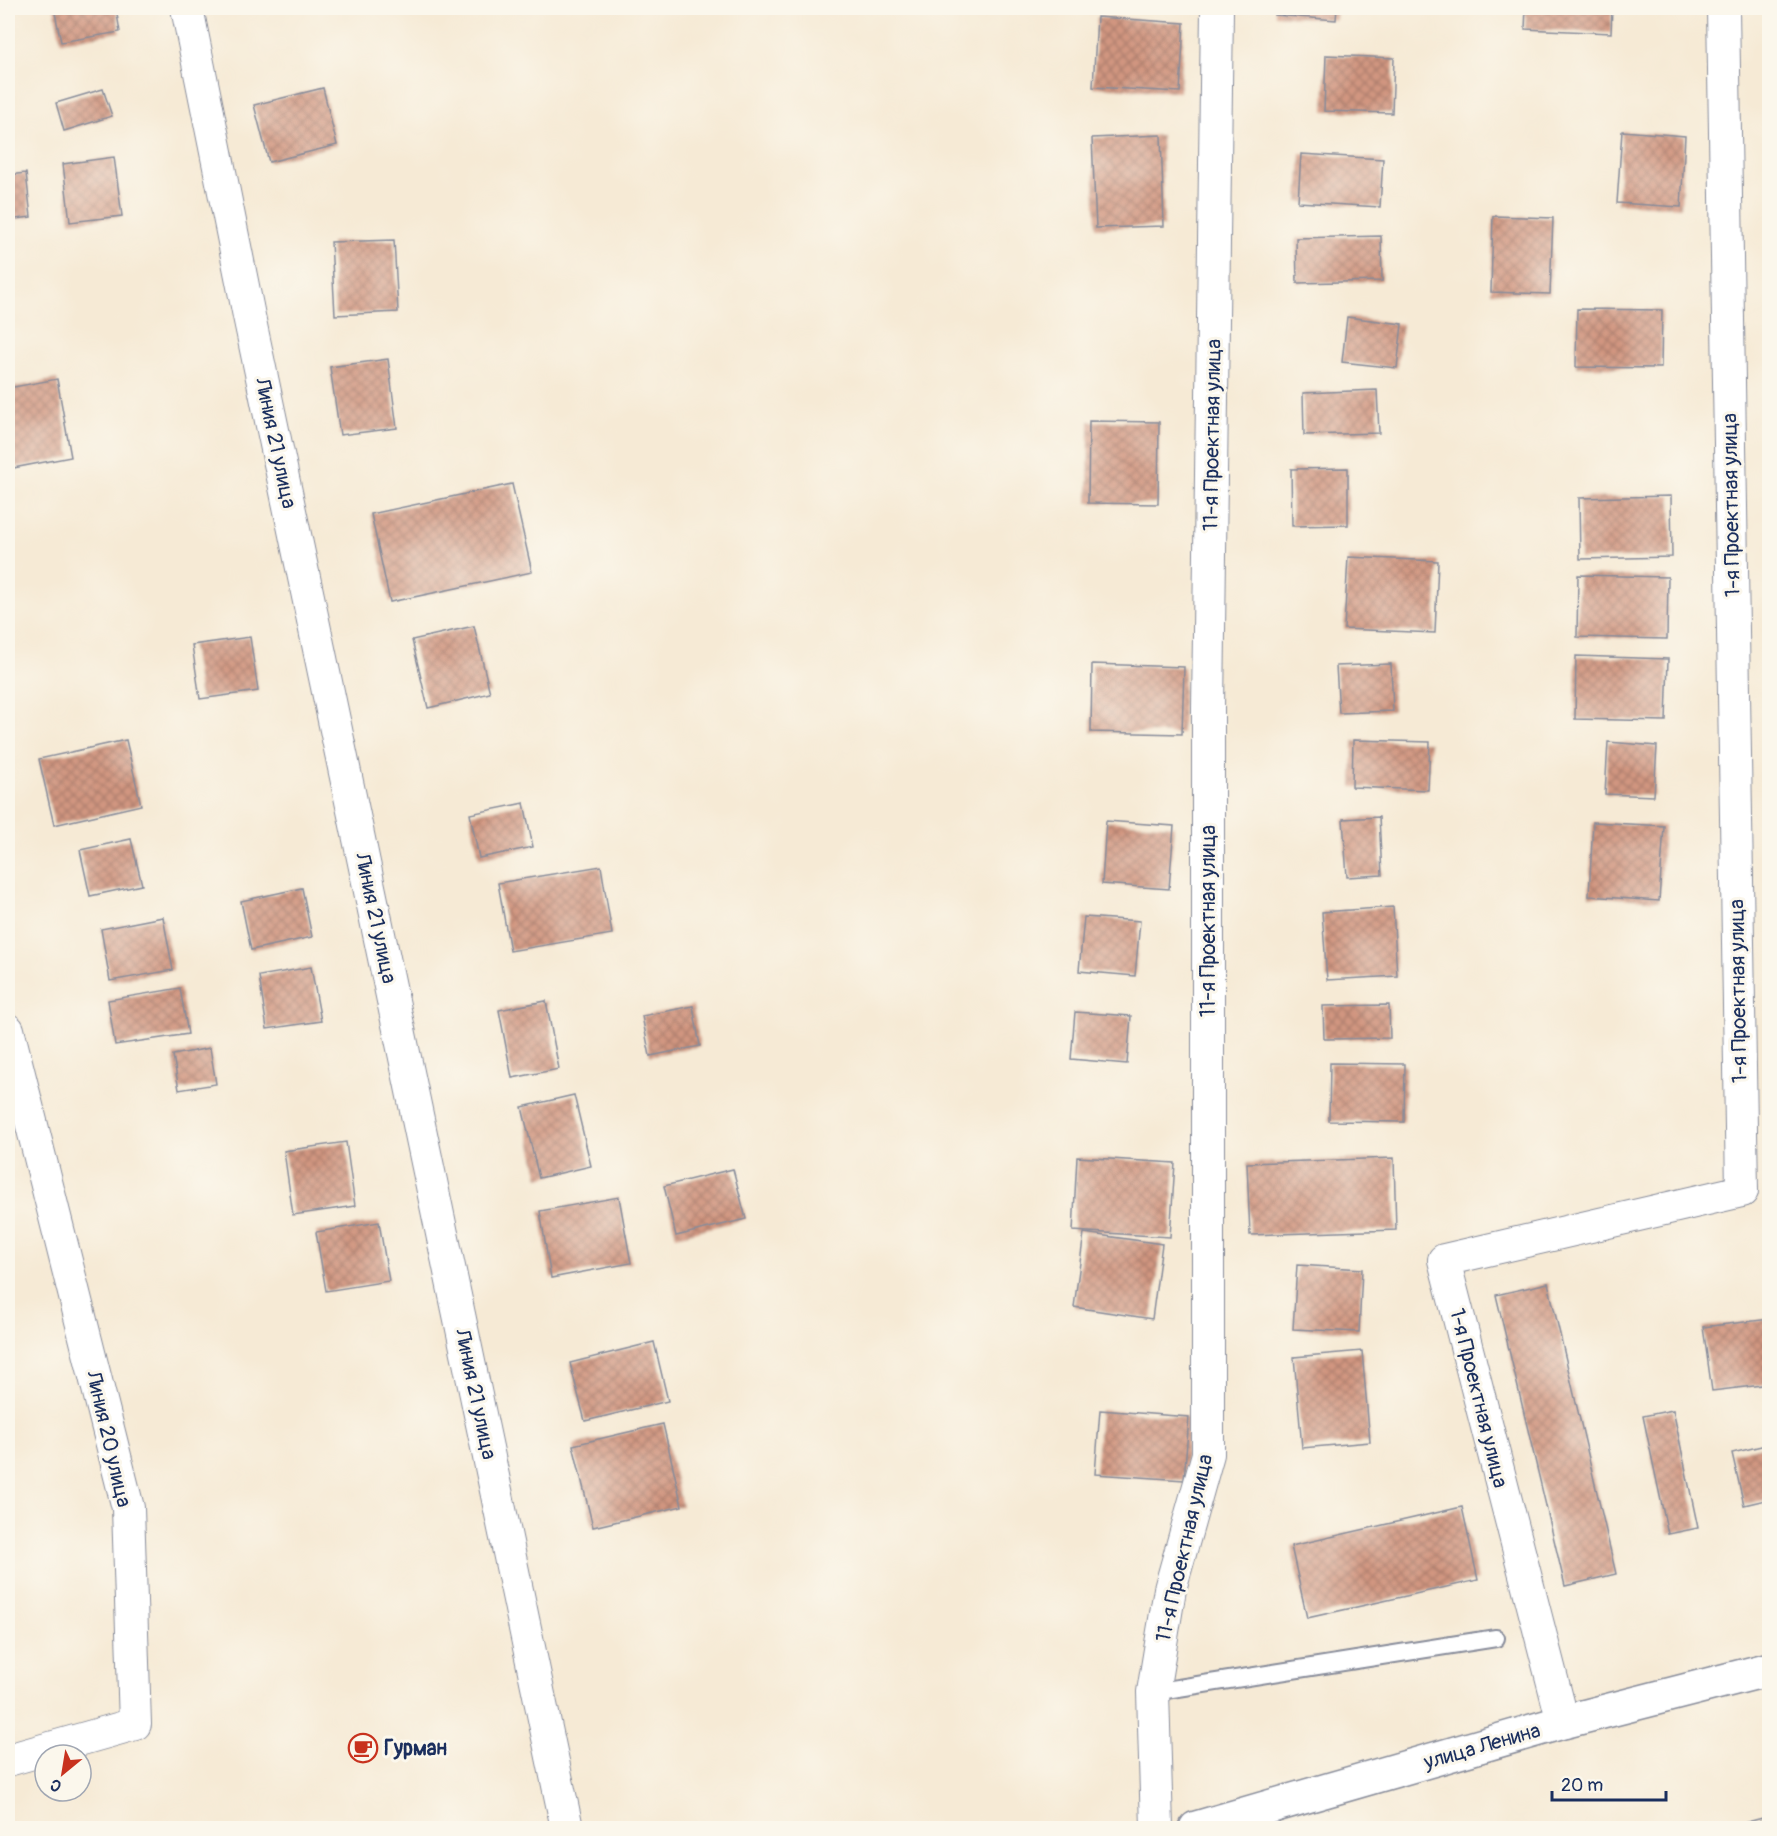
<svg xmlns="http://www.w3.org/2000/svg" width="1777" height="1836" viewBox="0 0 1777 1836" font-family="Pangolin,sans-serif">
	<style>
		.building { fill: url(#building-cross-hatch) }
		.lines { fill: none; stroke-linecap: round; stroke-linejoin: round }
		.service-casing { stroke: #888c9a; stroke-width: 20 }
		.minor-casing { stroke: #888c9a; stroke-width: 34 }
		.primary-casing { stroke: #888c9a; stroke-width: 36 }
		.service { stroke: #fff; stroke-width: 16 }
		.minor { stroke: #fff; stroke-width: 32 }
		.primary { stroke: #fff; stroke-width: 33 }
		.labels { text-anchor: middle; stroke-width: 6; stroke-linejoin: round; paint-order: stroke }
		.street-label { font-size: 21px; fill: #1b2f5e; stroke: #fbf7ec }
		.poi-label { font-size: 21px; font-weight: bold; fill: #1b2f5e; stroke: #fbf7ec; text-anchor: start }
	</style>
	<defs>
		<pattern id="building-cross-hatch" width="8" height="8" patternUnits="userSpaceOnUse" patternTransform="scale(1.5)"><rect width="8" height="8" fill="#d19680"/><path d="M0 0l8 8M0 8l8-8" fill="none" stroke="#a97b6c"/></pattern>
	</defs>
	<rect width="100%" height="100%" fill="#fbf7ec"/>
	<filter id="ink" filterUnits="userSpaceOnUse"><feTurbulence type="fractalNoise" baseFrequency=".0167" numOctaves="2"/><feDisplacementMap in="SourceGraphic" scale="12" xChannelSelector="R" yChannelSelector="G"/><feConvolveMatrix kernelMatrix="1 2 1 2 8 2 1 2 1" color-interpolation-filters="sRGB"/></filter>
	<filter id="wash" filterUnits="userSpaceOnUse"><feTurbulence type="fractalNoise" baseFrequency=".008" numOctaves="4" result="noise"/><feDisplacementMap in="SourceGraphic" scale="24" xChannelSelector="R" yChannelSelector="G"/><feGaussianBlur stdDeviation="1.35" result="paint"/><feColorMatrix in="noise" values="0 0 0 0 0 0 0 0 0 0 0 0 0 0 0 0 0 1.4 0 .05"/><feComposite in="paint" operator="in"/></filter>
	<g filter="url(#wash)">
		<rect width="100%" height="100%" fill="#f6ead5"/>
		<g id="blocks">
			<!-- building -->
			<g class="building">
				<path d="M54 8H116L120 32 61 42Z"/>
				<path d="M1275 8H1337L1336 20 1275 15Z"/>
				<path d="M1526 8H1612L1611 33 1525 29Z"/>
				<path d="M1097 17 1184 23 1180 92 1093 87Z"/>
				<path d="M1326 55 1394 58 1392 113 1324 111Z"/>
				<path d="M323 88 337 145 269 162 254 105Z"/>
				<path d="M103 89 112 116 64 131 56 103Z"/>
				<path d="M1622 131 1685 136 1681 207 1617 203Z"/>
				<path d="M1161 135 1164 226 1096 228 1092 138Z"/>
				<path d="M1301 154 1383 159 1380 207 1298 202Z"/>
				<path d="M114 157 122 216 70 222 63 164Z"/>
				<path d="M26 173 31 217 8 220V175Z"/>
				<path d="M1493 216 1553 218 1550 294 1491 292Z"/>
				<path d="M1381 236 1382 281 1297 283 1296 238Z"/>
				<path d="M394 240 398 312 335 315 331 242Z"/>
				<path d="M1577 309 1662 310 1661 368 1576 367Z"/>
				<path d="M1347 317 1402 324 1397 368 1342 362Z"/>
				<path d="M388 359 397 428 340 435 330 367Z"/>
				<path d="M57 379 71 457 8 469V388Z"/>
				<path d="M1377 390 1379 433 1304 435 1303 393Z"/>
				<path d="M1089 421 1159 422 1158 504 1088 503Z"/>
				<path d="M1348 468V525L1292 526 1291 469Z"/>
				<path d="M512 484 532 572 390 602 371 514Z"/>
				<path d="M1671 496 1672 557 1580 559 1579 498Z"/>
				<path d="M1348 557 1438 561 1435 633 1344 629Z"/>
				<path d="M1578 575 1668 577 1667 639 1577 637Z"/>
				<path d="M474 626 490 693 428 708 412 640Z"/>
				<path d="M250 637 258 691 200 699 192 645Z"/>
				<path d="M1576 656 1668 659 1666 721 1575 719Z"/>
				<path d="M1092 664 1184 667 1182 734 1091 732Z"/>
				<path d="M1391 664 1393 711 1339 713 1336 666Z"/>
				<path d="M126 740 141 805 54 825 39 759Z"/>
				<path d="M1353 740 1430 742 1428 790 1352 787Z"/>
				<path d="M1608 742 1657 746 1654 796 1605 794Z"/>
				<path d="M524 803 533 847 479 858 470 814Z"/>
				<path d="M1379 817 1382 875 1347 877 1343 819Z"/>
				<path d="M1106 821 1174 826 1169 889 1102 884Z"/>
				<path d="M1593 822 1664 826 1659 901 1589 896Z"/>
				<path d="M131 839 142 885 90 896 80 850Z"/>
				<path d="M601 866 612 934 510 951 498 883Z"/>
				<path d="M302 888 312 937 251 950 241 901Z"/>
				<path d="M1393 907 1397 976 1327 980 1322 912Z"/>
				<path d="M163 917 173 970 110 981 101 929Z"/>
				<path d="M1084 917 1140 921 1135 976 1079 971Z"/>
				<path d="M311 967 321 1021 267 1029 259 976Z"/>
				<path d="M180 988 188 1034 115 1045 108 1000Z"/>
				<path d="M546 1001 559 1069 512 1078 499 1010Z"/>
				<path d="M1389 1005 1390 1038 1324 1039 1323 1006Z"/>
				<path d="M693 1006 700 1046 650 1056 642 1016Z"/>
				<path d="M1075 1012 1131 1016 1127 1064 1071 1059Z"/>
				<path d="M210 1048 216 1084 179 1090 173 1055Z"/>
				<path d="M1330 1063 1405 1064 1404 1122 1329 1121Z"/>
				<path d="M574 1095 591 1166 539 1178 522 1107Z"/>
				<path d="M346 1142 355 1206 293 1215 284 1151Z"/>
				<path d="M1077 1157 1175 1163 1170 1237 1073 1231Z"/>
				<path d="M1394 1158 1396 1230 1250 1235 1247 1163Z"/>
				<path d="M733 1169 746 1219 676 1236 664 1186Z"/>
				<path d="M619 1197 631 1263 551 1278 540 1211Z"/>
				<path d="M379 1222 389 1281 326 1291 316 1232Z"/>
				<path d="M1084 1233 1162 1244 1152 1319 1074 1307Z"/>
				<path d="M1297 1265 1362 1269 1359 1332 1293 1329Z"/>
				<path d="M1548 1283 1616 1574 1565 1586 1496 1295Z"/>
				<path d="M1770 1319V1384L1712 1391 1703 1327Z"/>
				<path d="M654 1342 668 1401 585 1421 570 1363Z"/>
				<path d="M1362 1351 1370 1442 1302 1448 1294 1357Z"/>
				<path d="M1100 1410 1189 1417 1184 1480 1095 1474Z"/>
				<path d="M1673 1410 1698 1528 1668 1534 1643 1416Z"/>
				<path d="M663 1424 682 1506 593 1527 573 1445Z"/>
				<path d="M1770 1444V1499L1744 1505 1732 1453Z"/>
				<path d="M1462 1507 1478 1580 1307 1618 1291 1546Z"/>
				<path d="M1770 1816V1828H1725Z"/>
			</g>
		</g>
	</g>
	<g filter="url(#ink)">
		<use href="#blocks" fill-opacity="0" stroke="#888c9a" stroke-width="1.5"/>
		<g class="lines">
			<!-- service casing -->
			<g class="service-casing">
				<path id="service" d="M1153 1692 1496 1638"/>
			</g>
			<!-- minor casing -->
			<g class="minor-casing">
				<g id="minor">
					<path d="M187 8 249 316 567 1828"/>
					<path d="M8 1030 128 1508 135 1724 8 1760"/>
					<path d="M1563 1722 1444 1260 1742 1191 1723 8"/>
					<path d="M1157 1828 1153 1692 1170 1589 1208 1454V709L1217 8"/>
				</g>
			</g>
			<!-- primary casing -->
			<g class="primary-casing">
				<path id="primary" d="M1196 1828 1563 1722 1770 1669"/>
			</g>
			<!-- service -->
			<use href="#service" class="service"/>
			<!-- minor -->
			<use href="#minor" class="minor"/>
			<!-- primary -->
			<use href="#primary" class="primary"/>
		</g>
	</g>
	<!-- icons -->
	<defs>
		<g id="cafe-ring" transform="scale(1.5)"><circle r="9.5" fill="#fbf7ec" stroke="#c8321e" stroke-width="1.5"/><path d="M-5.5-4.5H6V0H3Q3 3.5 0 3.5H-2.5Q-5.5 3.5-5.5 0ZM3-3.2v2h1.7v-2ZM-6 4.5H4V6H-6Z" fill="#c8321e"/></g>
	</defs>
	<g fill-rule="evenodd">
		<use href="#cafe-ring" x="363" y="1748"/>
	</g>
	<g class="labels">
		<!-- street labels -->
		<g class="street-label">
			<text transform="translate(1212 435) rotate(-89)" y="7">11-я Проектная улица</text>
			<text transform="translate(276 443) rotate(78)" y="7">Линия 21 улица</text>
			<text transform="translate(1731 505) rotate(-91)" y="7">1-я Проектная улица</text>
			<text transform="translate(376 918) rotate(78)" y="7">Линия 21 улица</text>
			<text transform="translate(1208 921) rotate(-90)" y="7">11-я Проектная улица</text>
			<text transform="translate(1738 991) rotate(-91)" y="7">1-я Проектная улица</text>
			<text transform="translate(476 1394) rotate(78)" y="7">Линия 21 улица</text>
			<text transform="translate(1479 1398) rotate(76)" y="7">1-я Проектная улица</text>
			<text transform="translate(109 1439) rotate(77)" y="7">Линия 20 улица</text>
			<text transform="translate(1184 1548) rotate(-77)" y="7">11-я Проектная улица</text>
			<text transform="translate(1482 1746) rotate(-16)" y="7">улица Ленина</text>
		</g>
		<!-- poi labels -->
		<g class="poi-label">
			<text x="384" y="1755">Гурман</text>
		</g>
	</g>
	<!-- margin -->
	<rect width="1777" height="1836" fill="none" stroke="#fbf7ec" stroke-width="30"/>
	<!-- north arrow -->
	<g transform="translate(63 1773) rotate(210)"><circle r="28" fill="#fbf7ec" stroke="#a1a7b3" stroke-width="1.5"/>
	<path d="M0-4.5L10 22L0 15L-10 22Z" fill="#c8321e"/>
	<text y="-9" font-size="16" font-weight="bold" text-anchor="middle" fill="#1b2f5e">С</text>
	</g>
	<!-- scale -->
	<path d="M1552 1791v9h114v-9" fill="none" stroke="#1b2f5e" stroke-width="3"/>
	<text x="1561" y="1791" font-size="18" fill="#1b2f5e" stroke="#fbf7ec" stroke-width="4.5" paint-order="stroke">20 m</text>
</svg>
